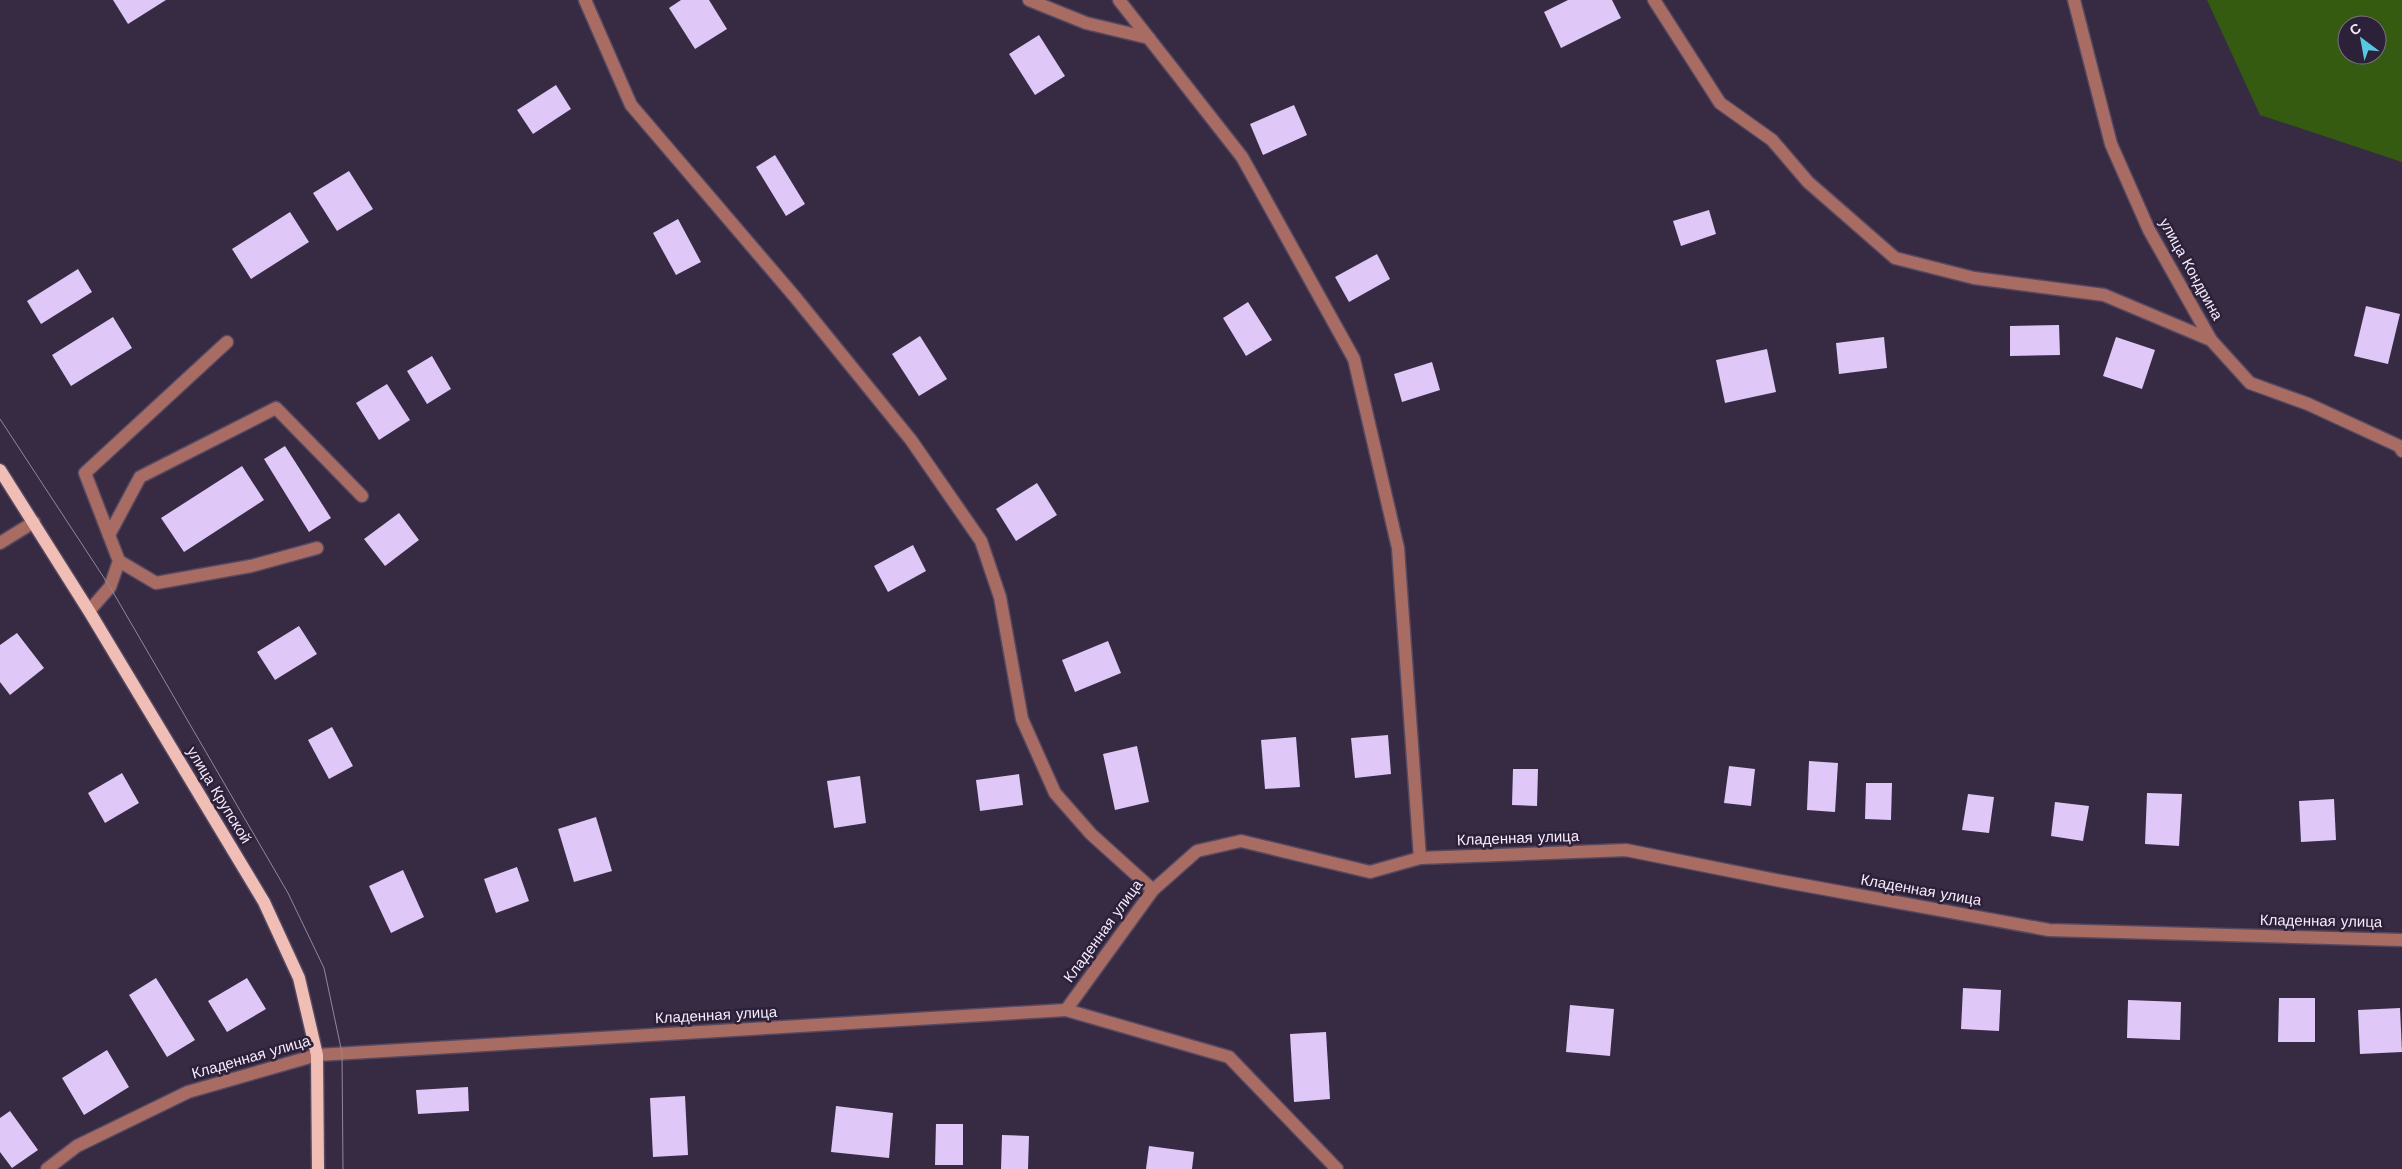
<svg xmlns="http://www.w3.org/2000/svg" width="2402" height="1169" viewBox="0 0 2402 1169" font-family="'Work Sans',sans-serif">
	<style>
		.green { fill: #345b0f; fill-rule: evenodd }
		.building { fill: #dfc7f7 }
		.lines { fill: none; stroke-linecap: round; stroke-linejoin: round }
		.minor-casing { stroke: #554961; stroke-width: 15 }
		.major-casing { stroke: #554961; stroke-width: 15 }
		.minor { stroke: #a96c63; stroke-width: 12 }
		.major { stroke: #f1beb6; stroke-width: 12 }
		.tram { stroke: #92879c; stroke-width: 1 }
		.labels { text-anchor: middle; stroke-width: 5; stroke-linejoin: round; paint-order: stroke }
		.street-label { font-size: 15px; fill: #f4ecfc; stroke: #2d2039 }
	</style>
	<rect width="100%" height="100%" fill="#372a43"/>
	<!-- green -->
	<path class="green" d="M2207 0H2402V162L2260 115ZM2347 25H2377V55H2347Z"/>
	<!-- building -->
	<g class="building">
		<path d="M113 0H166L128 24Z"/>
		<path d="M681 0H709L727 29 695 49 669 8Z"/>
		<path d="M1568 0H1612L1621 18 1561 48 1544 12Z"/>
		<path d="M1039 35 1065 76 1035 95 1009 54Z"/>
		<path d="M556 85 571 109 533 134 517 110Z"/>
		<path d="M1294 105 1307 135 1263 155 1250 124Z"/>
		<path d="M775 155 805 204 786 216 756 167Z"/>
		<path d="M349 171 373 209 337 231 313 193Z"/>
		<path d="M1709 210 1716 234 1681 246 1673 221Z"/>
		<path d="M290 212 309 242 251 279 232 249Z"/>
		<path d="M678 219 701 262 676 275 653 233Z"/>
		<path d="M1377 254 1390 279 1349 302 1335 277Z"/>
		<path d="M78 269 92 292 41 324 27 301Z"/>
		<path d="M1248 302 1272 340 1246 356 1223 318Z"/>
		<path d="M2366 306 2400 314 2388 364 2354 356Z"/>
		<path d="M113 317 132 348 71 386 52 355Z"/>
		<path d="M2059 325 2060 355 2010 356V326Z"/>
		<path d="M920 336 947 379 919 396 892 354Z"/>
		<path d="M1884 337 1887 368 1839 374 1836 343Z"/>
		<path d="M2116 337 2155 350 2142 389 2103 376Z"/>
		<path d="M1767 349 1776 392 1725 403 1716 360Z"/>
		<path d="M432 356 451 389 427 404 407 371Z"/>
		<path d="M1432 362 1440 390 1402 402 1394 374Z"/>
		<path d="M387 384 410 420 379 440 356 403Z"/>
		<path d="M285 446 331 518 309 532 264 459Z"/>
		<path d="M242 466 264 500 184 552 161 518Z"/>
		<path d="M1037 483 1057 515 1016 541 996 509Z"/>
		<path d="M399 513 419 540 385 566 364 539Z"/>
		<path d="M913 545 926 571 888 592 874 566Z"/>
		<path d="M299 626 317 654 275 680 257 652Z"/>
		<path d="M17 633 44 668 10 695 0 682V645Z"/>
		<path d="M1108 641 1121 673 1075 692 1062 660Z"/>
		<path d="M332 727 353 766 329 779 308 740Z"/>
		<path d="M1388 735 1391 774 1355 778 1351 738Z"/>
		<path d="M1296 737 1300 787 1265 789 1261 740Z"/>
		<path d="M1137 746 1149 802 1115 810 1103 754Z"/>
		<path d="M1809 761 1838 763 1835 812 1807 810Z"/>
		<path d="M1729 766 1755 769 1751 806 1724 803Z"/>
		<path d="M1513 769H1538L1537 806 1512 805Z"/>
		<path d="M122 773 139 803 105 823 88 793Z"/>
		<path d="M1019 774 1023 805 980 811 976 780Z"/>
		<path d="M860 776 866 823 834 828 827 781Z"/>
		<path d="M1866 783H1892L1891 820 1865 819Z"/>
		<path d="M2147 793 2182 794 2179 846 2145 844Z"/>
		<path d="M1968 794 1994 797 1989 833 1962 830Z"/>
		<path d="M2334 799 2336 840 2301 842 2299 801Z"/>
		<path d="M2055 802 2089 806 2083 841 2051 836Z"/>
		<path d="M596 817 612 871 574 882 558 829Z"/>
		<path d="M517 867 529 901 496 913 484 879Z"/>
		<path d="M403 870 424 917 391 933 369 886Z"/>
		<path d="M156 978 195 1040 167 1057 129 995Z"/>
		<path d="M247 978 266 1009 227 1032 208 1001Z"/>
		<path d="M1963 988 2001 990 1999 1031 1961 1029Z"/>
		<path d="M2279 998H2315V1042H2278Z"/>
		<path d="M2128 1000 2181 1002 2180 1040 2127 1038Z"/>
		<path d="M1570 1005 1614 1009 1610 1056 1566 1052Z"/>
		<path d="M2400 1008 2402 1052 2360 1054 2358 1010Z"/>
		<path d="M1326 1032 1330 1099 1294 1102 1290 1034Z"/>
		<path d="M107 1050 129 1087 84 1115 62 1078Z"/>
		<path d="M468 1087 469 1111 418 1114 416 1090Z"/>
		<path d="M685 1096 688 1155 653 1157 650 1098Z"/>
		<path d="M836 1106 893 1113 889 1158 831 1152Z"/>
		<path d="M10 1111 38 1150 12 1168 0 1152V1118Z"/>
		<path d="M936 1124H963V1165H935Z"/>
		<path d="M1002 1135 1029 1136 1028 1169H1001Z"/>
		<path d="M1149 1146 1194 1152 1192 1169H1146Z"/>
	</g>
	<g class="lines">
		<!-- minor casing -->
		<g class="minor-casing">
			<g id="minor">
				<path d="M585 0 631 105 795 297 911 440 981 541 1000 597 1022 719 1055 793 1091 834 1153 890"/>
				<path d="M1029 0 1086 23 1149 38"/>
				<path d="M1119 0 1242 157 1354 359 1398 548 1420 858"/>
				<path d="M1654 0 1720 103 1772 140 1808 182 1895 258 1974 278 2104 295 2211 340"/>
				<path d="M2074 0 2111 144 2149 230 2211 340 2250 383 2308 404 2399 446 2402 451"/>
				<path d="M109 535 140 477 276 408 362 496"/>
				<path d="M0 543 34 522"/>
				<path d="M119 561 156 583 251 566 317 548"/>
				<path d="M89 611 110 587 119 561 85 473 227 342"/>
				<path d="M1066 1010 1229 1057 1337 1169"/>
				<path d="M47 1169 77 1146 188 1092 317 1055 1066 1010 1153 890 1197 851 1241 841 1370 872 1420 858 1626 850 1781 881 2049 930 2402 940"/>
			</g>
		</g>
		<!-- major casing -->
		<g class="major-casing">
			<path id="major" d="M0 470 89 611 264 902 299 978 317 1055 318 1169"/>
		</g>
		<!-- minor -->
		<use href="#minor" class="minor"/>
		<!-- major -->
		<use href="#major" class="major"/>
		<!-- tram -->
		<path class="tram" d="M0 419 110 587 288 893 324 968 342 1053 343 1169"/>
	</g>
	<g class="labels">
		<!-- street labels -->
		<g class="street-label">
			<text transform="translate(2191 269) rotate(61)" y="5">улица Кондрина</text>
			<text transform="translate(219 795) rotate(59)" y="5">улица Крупской</text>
			<text transform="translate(1518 838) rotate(-2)" y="5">Кладенная улица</text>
			<text transform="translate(1921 890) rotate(10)" y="5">Кладенная улица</text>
			<text transform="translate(2321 921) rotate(1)" y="5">Кладенная улица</text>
			<text transform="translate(1103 931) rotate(-54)" y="5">Кладенная улица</text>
			<text transform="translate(716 1015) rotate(-3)" y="5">Кладенная улица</text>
			<text transform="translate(251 1057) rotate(-16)" y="5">Кладенная улица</text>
		</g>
	</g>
	<!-- north arrow -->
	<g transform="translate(2362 40) rotate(328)"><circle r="24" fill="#2d2039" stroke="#7d7287"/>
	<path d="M0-4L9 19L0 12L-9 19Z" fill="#56c9e0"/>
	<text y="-8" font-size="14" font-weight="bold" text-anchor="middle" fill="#f4ecfc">С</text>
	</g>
</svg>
